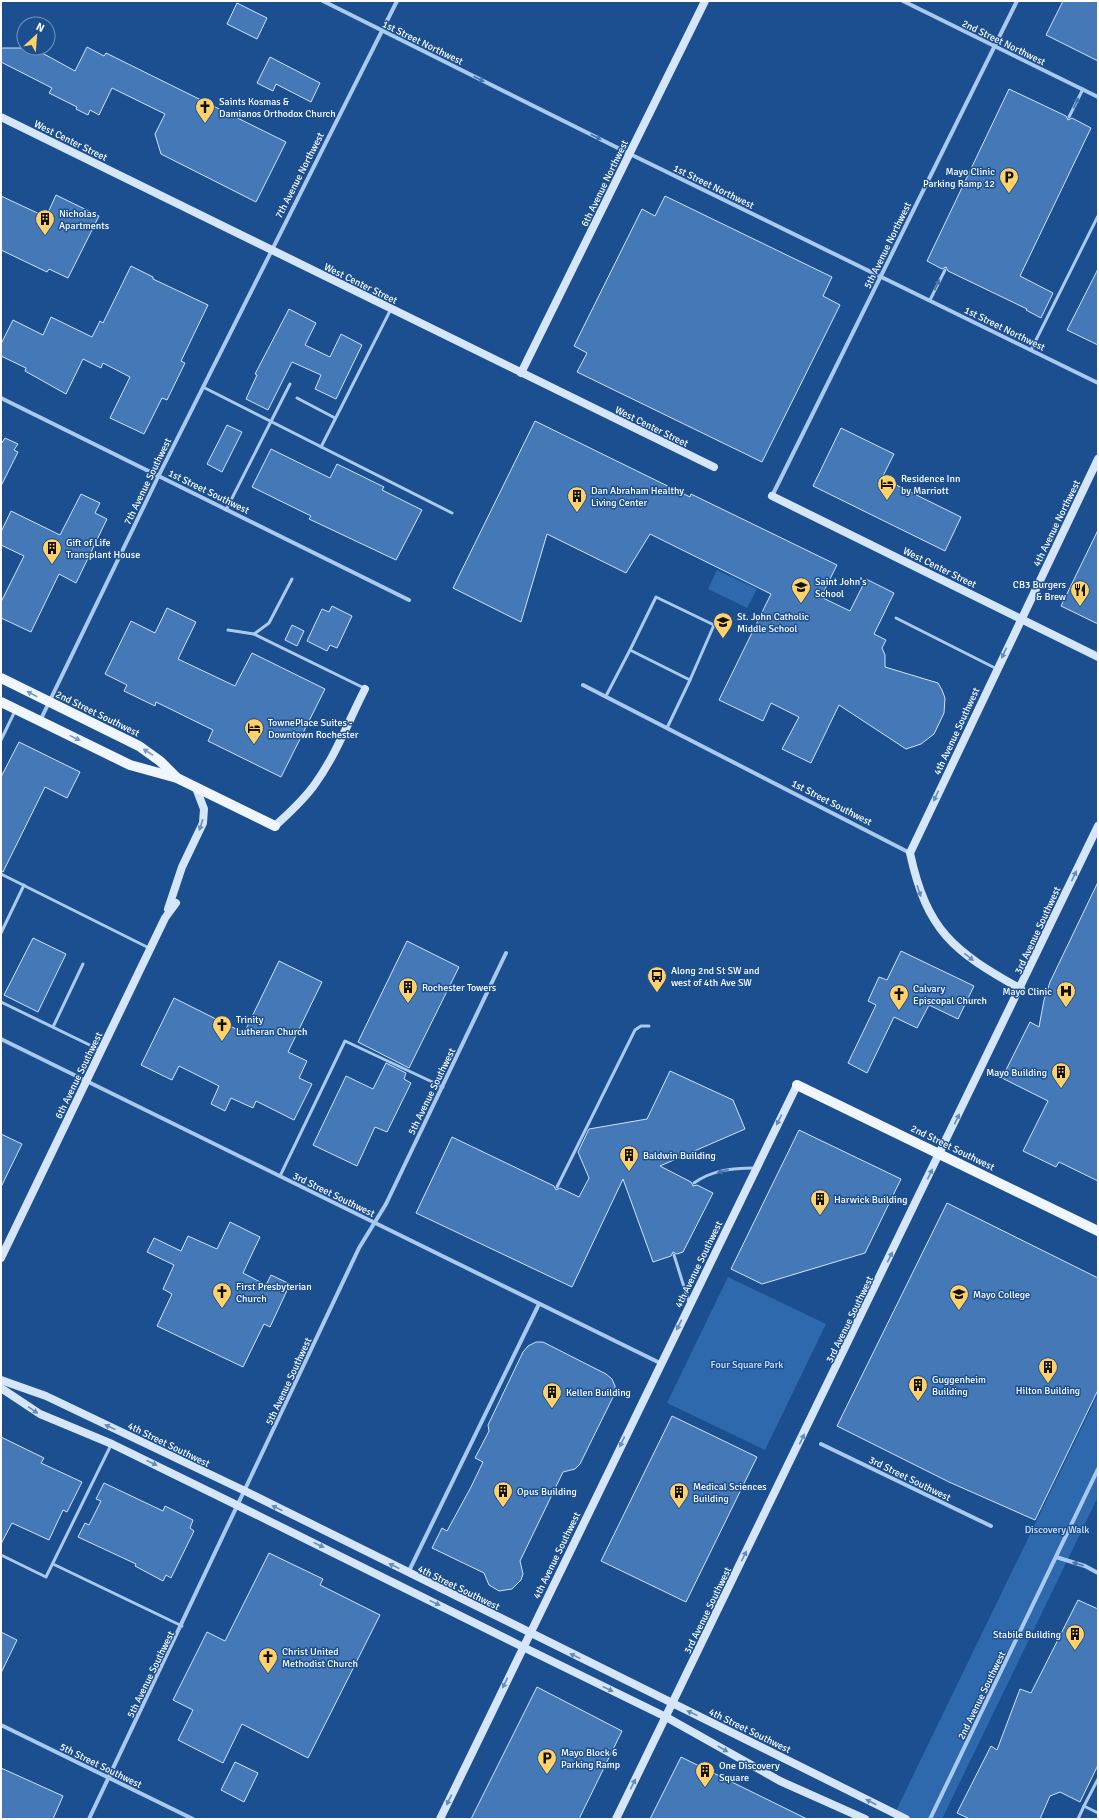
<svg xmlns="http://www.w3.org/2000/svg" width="1099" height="1820" viewBox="0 0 1099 1820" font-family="Signika,sans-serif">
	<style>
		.green { fill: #2e69ad }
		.building { fill: #4478b7; stroke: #cfe3fa }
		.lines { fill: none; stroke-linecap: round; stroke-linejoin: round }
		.lane { stroke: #a9c9ee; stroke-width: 3 }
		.street { stroke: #a9c9ee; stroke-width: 4 }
		.secondary { stroke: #d6e6fa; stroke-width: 8 }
		.primary { stroke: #f0f6ff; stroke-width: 10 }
		.oneway { fill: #4674ac }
		.oneway2 { fill: #668bba }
		.oneway3 { fill: #7b9ac1 }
		.labels { text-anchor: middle; stroke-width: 3; stroke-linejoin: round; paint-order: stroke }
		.street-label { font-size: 10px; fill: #fff; stroke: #1b4f8f }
		.poi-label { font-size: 10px; fill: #fff; stroke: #1b4f8f; text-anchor: start }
		.park-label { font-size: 10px; fill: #cfe3fa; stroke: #1b4f8f }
	</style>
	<rect width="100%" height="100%" fill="#1b4f8f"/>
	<!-- green -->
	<g class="green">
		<path d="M717 570 757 589 747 608 708 589Z"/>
		<path d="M728 1277 826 1324 765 1450 667 1403Z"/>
		<path d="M1098 1394V1497L942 1819H892Z"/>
	</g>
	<!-- building -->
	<g class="building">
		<path d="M1063 1H1098V61L1046 35Z"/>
		<path d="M237 3 267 18 257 39 227 24Z"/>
		<path d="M87 47 104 56 106 53 286 142 256 202 161 154 155 134 165 114 112 88 99 115 90 110 88 115 76 109 77 107 49 93 52 88 1 62V48H33L75 71Z"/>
		<path d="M270 57 320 83 311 102 276 84 273 91 257 83Z"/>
		<path d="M1009 89 1066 116 1068 120 1072 118 1091 128 1020 276 1053 293 1041 318 1026 310 1027 309 948 271 946 267 942 269 927 261Z"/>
		<path d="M56 195 99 216 68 278 49 269 47 272 1 250V196L46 217Z"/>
		<path d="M665 196 832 277 823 296 840 305 762 462 577 372 587 353 574 346 642 209 655 216Z"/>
		<path d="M131 266 153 277V279L208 305 181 361 185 363 167 400 162 398 144 434 110 418 130 377 103 363 101 368 83 359 66 394 25 371 26 368 1 356V344L13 320 43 335 51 317 92 337 100 321 103 323Z"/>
		<path d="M1098 269V345L1067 330Z"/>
		<path d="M289 309 316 323 305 345 330 357 341 334 362 345 336 399 315 389 321 375 292 362 268 410 246 399 257 375 255 374Z"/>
		<path d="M535 421 690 497 691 494 837 565 821 597 850 611 866 579 894 593 874 634 886 640 882 648 885 655V667L938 683 942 690 945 698 944 713 934 734 921 744 906 749 839 705 811 763 782 749 799 717 771 703 763 721 719 700 771 594 650 534 626 573 547 534 521 622 453 588Z"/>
		<path d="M227 425 242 432 222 472 207 464Z"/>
		<path d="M841 428 894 454 882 478 961 517 945 551 813 486Z"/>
		<path d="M5 438 18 444 14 450 18 452 1 486V444Z"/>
		<path d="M271 449 330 478 337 464 384 487 382 490 422 510 396 560 309 519 311 516 252 487Z"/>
		<path d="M81 494 100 503 95 513 107 519 76 583 59 574 31 632 1 618V602L24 556 1 545V532L11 511 60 535Z"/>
		<path d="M1098 530V624L1061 606Z"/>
		<path d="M332 606 352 616 337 648 330 645 327 651 307 641 322 609 329 612Z"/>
		<path d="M167 608 196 622 178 659 235 686 252 653 325 689 281 777 208 741 213 730 156 702 155 706 124 691 127 685 105 674 131 621 155 633Z"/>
		<path d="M292 625 304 631 297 646 285 640Z"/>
		<path d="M19 742 80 772 67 798 45 787 3 872 1 871V777Z"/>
		<path d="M1098 882V1181L1059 1162 1056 1167 1023 1151 1048 1101 1002 1078 1030 1022 1039 1027 1044 1000 1050 982Z"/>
		<path d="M33 938 66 954 38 1012 4 995Z"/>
		<path d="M407 941 459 967 409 1068 358 1042Z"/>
		<path d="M901 951 974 986 958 1019 929 1005 917 1028 894 1017 867 1073 848 1063 876 1005 868 1001 879 977 887 980Z"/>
		<path d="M279 961 322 982 288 1052 307 1061 299 1078 312 1084 294 1120 256 1101 253 1108 231 1098 225 1111 211 1104 219 1086 179 1066 172 1080 141 1065 174 998 244 1033Z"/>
		<path d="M386 1063 406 1073 404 1079 411 1083 387 1132 375 1127 357 1166 313 1145 346 1076 373 1089Z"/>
		<path d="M670 1071 733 1100 745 1129 660 1166 691 1182 693 1186 697 1185 713 1193 683 1252 677 1254 673 1252 671 1256 653 1262 623 1179 572 1287 416 1213 452 1137 554 1186 556 1190 560 1188 579 1197 589 1178 578 1152 589 1129 647 1119Z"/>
		<path d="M799 1130 901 1179 865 1253 762 1284 731 1269Z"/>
		<path d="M1 1134 22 1144 1 1187Z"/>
		<path d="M947 1203 1098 1278V1390L1035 1520 949 1482 837 1426Z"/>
		<path d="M230 1222 260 1237 243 1273 266 1285 271 1275 290 1284 270 1327 264 1324 243 1367 157 1326 172 1294 163 1289 174 1265 147 1252 154 1238 181 1251 188 1236 217 1249Z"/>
		<path d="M536 1342H543L606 1374 612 1379 615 1386V1393L580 1464 575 1469 563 1472 520 1561 523 1574 521 1580 512 1589 499 1591 489 1585 484 1573 432 1548 442 1528 447 1531 471 1487 483 1462 475 1458 489 1431 488 1425 523 1352 528 1346Z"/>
		<path d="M672 1416 757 1457 686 1602 601 1561Z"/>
		<path d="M1 1437 44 1458 41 1463 82 1482 67 1512 63 1510 49 1540 12 1523 1 1544Z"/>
		<path d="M104 1483 163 1511 165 1506 193 1520 190 1528 194 1531 171 1578 166 1575 163 1581 135 1566 136 1564 78 1537 85 1523 89 1525 101 1501 96 1499Z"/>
		<path d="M269 1553 323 1579 320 1585 380 1615 308 1758 242 1724 223 1763 178 1740 193 1710 173 1700 207 1632 225 1641Z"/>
		<path d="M1078 1600 1098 1609V1765L1080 1802 1060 1792 1050 1796 1040 1819H970L957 1813 991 1746 997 1750 1020 1689 1031 1693Z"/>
		<path d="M1 1632 17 1640 1 1673Z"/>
		<path d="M537 1687 622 1731 579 1819H471Z"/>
		<path d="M681 1757 807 1819H650Z"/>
		<path d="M235 1762 258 1773 244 1802 221 1790Z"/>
		<path d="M1 1768 63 1796 53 1819H1Z"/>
	</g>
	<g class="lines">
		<!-- lane -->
		<g class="lane">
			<path d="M1069 117 1083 89"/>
			<path d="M930 300 945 270"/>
			<path d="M1031 350 1098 216"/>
			<path d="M203 387 452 513"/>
			<path d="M297 398 335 418"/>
			<path d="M321 447 391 309"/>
			<path d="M226 510 290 384"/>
			<path d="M896 618 997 669"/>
			<path d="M228 630 254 634 269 623 292 579"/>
			<path d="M254 634 364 688"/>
			<path d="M630 650 656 597 714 625 690 680"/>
			<path d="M606 696 630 650 690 680 667 728"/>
			<path d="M1 740 15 711"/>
			<path d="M1 874 149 948"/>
			<path d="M1 933 24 885"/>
			<path d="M1 1002 100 1050"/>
			<path d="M53 1027 83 964"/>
			<path d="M280 1176 345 1041 443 1087"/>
			<path d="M694 1183C712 1170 733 1168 754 1168"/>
			<path d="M557 1187 635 1030 641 1026H649"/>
			<path d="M674 1255 689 1303"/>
			<path d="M1 1555 46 1577 111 1445"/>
			<path d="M53 1564 182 1626"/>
			<path d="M1084 1806 1098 1779"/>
			<path d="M1078 1819 1084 1806 1098 1813"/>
		</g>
		<!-- street -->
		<g class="street">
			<path d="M323 1 630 154 1098 383"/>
			<path d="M903 1 1098 97"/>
			<path d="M1 398 409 600"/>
			<path d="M772 496 1017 1"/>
			<path d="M583 685 910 853"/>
			<path d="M40 721 158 477 397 1"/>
			<path d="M1 1039 660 1363"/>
			<path d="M821 1444 991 1526"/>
			<path d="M1056 1557 1085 1566 1098 1573"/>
			<path d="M408 1573 539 1304"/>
			<path d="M1 1725 193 1819"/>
			<path d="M89 1819 359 1248 386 1204 506 953"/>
			<path d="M930 1819 1098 1469"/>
		</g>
		<!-- secondary -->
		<g class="secondary">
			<path d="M1 117 714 467"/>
			<path d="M521 373 705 1"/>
			<path d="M772 496 1098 657"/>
			<path d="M275 826C289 813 304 800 315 784 336 755 349 720 365 689"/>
			<path d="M168 909 182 867 203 823 204 809 196 788"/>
			<path d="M1021 989C953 951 927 931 910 853L1098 459"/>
			<path d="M1 1258 165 918 176 903"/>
			<path d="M1 1380 46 1396 245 1491 906 1819"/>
			<path d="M1 1388 40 1414 112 1444 259 1516 523 1647 666 1717 780 1781 865 1819"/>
			<path d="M440 1819 797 1085"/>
			<path d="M616 1819 1098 826"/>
		</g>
		<!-- primary -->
		<g class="primary">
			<path d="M1 678 139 746 160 761 177 778"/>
			<path d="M1 702 130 765 177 778 275 826"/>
			<path d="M797 1085 1098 1231"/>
		</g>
	</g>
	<!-- one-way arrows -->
	<defs><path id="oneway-solid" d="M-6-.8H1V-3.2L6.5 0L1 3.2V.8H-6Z"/></defs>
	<g class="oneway">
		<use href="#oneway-solid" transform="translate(479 79) rotate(27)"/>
		<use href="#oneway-solid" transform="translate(1076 103) rotate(-64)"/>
		<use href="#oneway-solid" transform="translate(596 137) rotate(27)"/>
		<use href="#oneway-solid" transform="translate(937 285) rotate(-65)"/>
		<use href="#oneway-solid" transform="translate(723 1171) rotate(165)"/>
		<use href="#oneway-solid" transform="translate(1078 1564) rotate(-162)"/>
	</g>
	<g class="oneway2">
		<use href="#oneway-solid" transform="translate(1004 653) rotate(115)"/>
		<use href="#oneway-solid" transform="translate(936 796) rotate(115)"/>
		<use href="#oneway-solid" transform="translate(201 825) rotate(108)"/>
		<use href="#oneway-solid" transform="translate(1074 876) rotate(-65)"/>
		<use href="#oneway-solid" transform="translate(919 891) rotate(71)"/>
		<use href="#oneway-solid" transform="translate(969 957) rotate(38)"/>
		<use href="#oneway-solid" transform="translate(957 1119) rotate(-64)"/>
		<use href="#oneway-solid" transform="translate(779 1120) rotate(116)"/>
		<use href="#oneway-solid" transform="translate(930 1174) rotate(-64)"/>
		<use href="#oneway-solid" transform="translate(890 1257) rotate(-64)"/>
		<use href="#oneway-solid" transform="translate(679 1325) rotate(116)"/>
		<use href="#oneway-solid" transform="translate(33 1410) rotate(34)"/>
		<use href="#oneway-solid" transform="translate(110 1427) rotate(-154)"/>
		<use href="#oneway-solid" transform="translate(802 1439) rotate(-64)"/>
		<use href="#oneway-solid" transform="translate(622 1442) rotate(116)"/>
		<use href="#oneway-solid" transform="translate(152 1463) rotate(26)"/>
		<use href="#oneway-solid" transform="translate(277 1508) rotate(-154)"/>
		<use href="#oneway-solid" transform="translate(319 1545) rotate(26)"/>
		<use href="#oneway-solid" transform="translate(744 1556) rotate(-64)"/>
		<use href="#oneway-solid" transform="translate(394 1566) rotate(-154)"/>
		<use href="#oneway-solid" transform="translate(435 1603) rotate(26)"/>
		<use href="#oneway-solid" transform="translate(575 1656) rotate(-154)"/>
		<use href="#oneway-solid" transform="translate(505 1683) rotate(116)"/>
		<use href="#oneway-solid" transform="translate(608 1689) rotate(26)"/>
		<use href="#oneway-solid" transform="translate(692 1713) rotate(-154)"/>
		<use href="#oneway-solid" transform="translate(723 1749) rotate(30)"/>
		<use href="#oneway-solid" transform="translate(633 1784) rotate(-64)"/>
		<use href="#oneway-solid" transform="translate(449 1800) rotate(116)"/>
		<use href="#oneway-solid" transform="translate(871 1802) rotate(-153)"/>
	</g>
	<g class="oneway3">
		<use href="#oneway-solid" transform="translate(32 694) rotate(-153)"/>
		<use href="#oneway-solid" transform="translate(75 738) rotate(26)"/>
		<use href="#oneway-solid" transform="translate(148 752) rotate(-147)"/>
	</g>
	<!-- icons -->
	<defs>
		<g id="church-pin" transform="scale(1)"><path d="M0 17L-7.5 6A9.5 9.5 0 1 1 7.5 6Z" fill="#ffd166" stroke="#1b4f8f"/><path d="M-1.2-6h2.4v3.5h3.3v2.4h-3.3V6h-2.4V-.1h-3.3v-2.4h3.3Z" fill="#111"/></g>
		<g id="parking-pin" transform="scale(1)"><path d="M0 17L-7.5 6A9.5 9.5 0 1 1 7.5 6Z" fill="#ffd166" stroke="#1b4f8f"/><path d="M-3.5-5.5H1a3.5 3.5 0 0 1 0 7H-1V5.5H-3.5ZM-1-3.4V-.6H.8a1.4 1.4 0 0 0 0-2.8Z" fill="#111"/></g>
		<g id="building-pin" transform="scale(1)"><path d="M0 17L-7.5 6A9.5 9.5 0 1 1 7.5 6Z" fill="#ffd166" stroke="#1b4f8f"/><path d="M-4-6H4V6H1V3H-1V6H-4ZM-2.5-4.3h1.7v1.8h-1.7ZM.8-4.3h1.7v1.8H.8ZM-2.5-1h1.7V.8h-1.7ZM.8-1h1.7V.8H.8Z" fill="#111"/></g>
		<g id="hotel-pin" transform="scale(1)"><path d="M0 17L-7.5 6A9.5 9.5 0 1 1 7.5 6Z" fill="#ffd166" stroke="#1b4f8f"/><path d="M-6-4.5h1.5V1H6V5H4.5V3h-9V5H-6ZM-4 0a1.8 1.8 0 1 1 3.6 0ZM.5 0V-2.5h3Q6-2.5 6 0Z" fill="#111"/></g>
		<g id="school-pin" transform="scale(1)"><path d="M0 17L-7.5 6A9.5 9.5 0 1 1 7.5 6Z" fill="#ffd166" stroke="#1b4f8f"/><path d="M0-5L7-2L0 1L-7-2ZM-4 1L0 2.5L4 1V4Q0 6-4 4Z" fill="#111"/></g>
		<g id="restaurant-pin" transform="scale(1)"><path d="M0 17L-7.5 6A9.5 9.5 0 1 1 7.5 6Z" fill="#ffd166" stroke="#1b4f8f"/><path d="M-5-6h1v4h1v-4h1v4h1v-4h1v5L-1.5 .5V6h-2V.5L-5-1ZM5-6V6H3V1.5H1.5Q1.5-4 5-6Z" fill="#111"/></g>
		<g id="bus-pin" transform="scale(1)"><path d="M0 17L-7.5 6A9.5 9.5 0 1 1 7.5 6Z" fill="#ffd166" stroke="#1b4f8f"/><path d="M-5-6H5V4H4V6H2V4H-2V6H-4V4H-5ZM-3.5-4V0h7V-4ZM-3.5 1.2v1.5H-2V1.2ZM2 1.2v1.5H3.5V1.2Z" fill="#111"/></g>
		<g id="hospital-pin" transform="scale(1)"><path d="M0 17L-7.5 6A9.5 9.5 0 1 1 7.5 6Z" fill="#ffd166" stroke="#1b4f8f"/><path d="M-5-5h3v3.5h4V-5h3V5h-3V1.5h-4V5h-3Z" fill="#111"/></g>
		<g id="university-pin" transform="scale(1)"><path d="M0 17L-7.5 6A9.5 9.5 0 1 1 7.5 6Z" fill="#ffd166" stroke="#1b4f8f"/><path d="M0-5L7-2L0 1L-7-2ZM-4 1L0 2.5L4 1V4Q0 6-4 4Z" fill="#111"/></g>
	</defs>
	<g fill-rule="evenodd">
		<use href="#church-pin" x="205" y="107"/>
		<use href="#parking-pin" x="1009" y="177"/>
		<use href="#building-pin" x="45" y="219"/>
		<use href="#hotel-pin" x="887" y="484"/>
		<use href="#building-pin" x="577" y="496"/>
		<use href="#building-pin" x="52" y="548"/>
		<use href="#school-pin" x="801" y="587"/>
		<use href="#restaurant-pin" x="1080" y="590"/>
		<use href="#school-pin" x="723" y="622"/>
		<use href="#hotel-pin" x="254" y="728"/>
		<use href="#bus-pin" x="657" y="976"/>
		<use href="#building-pin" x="408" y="987"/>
		<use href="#hospital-pin" x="1066" y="991"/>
		<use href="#church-pin" x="899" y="994"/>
		<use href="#church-pin" x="222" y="1025"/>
		<use href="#building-pin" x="1061" y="1072"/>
		<use href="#building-pin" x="629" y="1155"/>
		<use href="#building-pin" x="820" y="1199"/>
		<use href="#church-pin" x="222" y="1292"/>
		<use href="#university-pin" x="959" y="1294"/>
		<use href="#building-pin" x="1048" y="1367"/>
		<use href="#building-pin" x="918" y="1385"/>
		<use href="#building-pin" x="552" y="1392"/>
		<use href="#building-pin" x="503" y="1491"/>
		<use href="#building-pin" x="679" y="1492"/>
		<use href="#building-pin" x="1075" y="1634"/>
		<use href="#church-pin" x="268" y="1657"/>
		<use href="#parking-pin" x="547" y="1758"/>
		<use href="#building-pin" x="705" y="1771"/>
	</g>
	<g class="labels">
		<!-- street labels -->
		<g class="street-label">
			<text transform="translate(423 42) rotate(26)" y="4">1st Street Northwest</text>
			<text transform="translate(1004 42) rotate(26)" y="4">2nd Street Northwest</text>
			<text transform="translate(71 140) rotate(26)" y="4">West Center Street</text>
			<text transform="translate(299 175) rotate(-63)" y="4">7th Avenue Northwest</text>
			<text transform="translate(604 183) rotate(-64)" y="4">6th Avenue Northwest</text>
			<text transform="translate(714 186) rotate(26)" y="4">1st Street Northwest</text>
			<text transform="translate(887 245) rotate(-64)" y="4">5th Avenue Northwest</text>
			<text transform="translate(361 283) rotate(26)" y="4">West Center Street</text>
			<text transform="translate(1005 328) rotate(26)" y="4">1st Street Northwest</text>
			<text transform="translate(652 426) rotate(26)" y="4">West Center Street</text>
			<text transform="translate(147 481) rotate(-64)" y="4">7th Avenue Southwest</text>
			<text transform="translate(209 491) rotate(26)" y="4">1st Street Southwest</text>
			<text transform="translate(1056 523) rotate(-64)" y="4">4th Avenue Northwest</text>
			<text transform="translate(940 567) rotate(26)" y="4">West Center Street</text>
			<text transform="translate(98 713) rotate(26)" y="4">2nd Street Southwest</text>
			<text transform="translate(956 731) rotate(-65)" y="4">4th Avenue Southwest</text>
			<text transform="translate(832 802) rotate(27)" y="4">1st Street Southwest</text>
			<text transform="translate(1037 930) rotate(-65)" y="4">3rd Avenue Southwest</text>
			<text transform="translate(78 1075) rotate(-64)" y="4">6th Avenue Southwest</text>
			<text transform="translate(431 1091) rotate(-64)" y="4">5th Avenue Southwest</text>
			<text transform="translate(953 1147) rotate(26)" y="4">2nd Street Southwest</text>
			<text transform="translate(334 1194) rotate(26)" y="4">3rd Street Southwest</text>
			<text transform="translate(698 1264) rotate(-64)" y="4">4th Avenue Southwest</text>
			<text transform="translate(849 1319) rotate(-64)" y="4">3rd Avenue Southwest</text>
			<text transform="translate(288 1381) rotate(-65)" y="4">5th Avenue Southwest</text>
			<text transform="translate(169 1444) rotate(26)" y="4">4th Street Southwest</text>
			<text transform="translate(910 1478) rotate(26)" y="4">3rd Street Southwest</text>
			<text transform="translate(556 1555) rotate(-64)" y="4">4th Avenue Southwest</text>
			<text transform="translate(459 1587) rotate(26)" y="4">4th Street Southwest</text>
			<text transform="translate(707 1610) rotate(-64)" y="4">3rd Avenue Southwest</text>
			<text transform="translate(150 1674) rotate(-64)" y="4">5th Avenue Southwest</text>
			<text transform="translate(981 1695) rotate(-64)" y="4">2nd Avenue Southwest</text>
			<text transform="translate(750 1730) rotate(26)" y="4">4th Street Southwest</text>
			<text transform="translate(101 1765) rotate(26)" y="4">5th Street Southwest</text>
		</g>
		<!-- poi labels -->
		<g class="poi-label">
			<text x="219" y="105">Saints Kosmas &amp;<tspan x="219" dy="12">Damianos Orthodox Church</tspan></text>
			<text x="995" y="175" text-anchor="end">Mayo Clinic<tspan x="995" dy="12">Parking Ramp 12</tspan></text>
			<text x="59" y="217">Nicholas<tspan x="59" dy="12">Apartments</tspan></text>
			<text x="901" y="482">Residence Inn<tspan x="901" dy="12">by Marriott</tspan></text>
			<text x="591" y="494">Dan Abraham Healthy<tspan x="591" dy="12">Living Center</tspan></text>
			<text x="66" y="546">Gift of Life<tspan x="66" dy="12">Transplant House</tspan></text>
			<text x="815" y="585">Saint John's<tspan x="815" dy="12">School</tspan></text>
			<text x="1066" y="588" text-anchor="end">CB3 Burgers<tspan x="1066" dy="12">&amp; Brew</tspan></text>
			<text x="737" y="620">St. John Catholic<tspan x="737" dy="12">Middle School</tspan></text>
			<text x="268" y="726">TownePlace Suites -<tspan x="268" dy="12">Downtown Rochester</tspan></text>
			<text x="671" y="974">Along 2nd St SW and<tspan x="671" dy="12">west of 4th Ave SW</tspan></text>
			<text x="422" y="991">Rochester Towers</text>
			<text x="913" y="992">Calvary<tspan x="913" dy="12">Episcopal Church</tspan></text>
			<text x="1052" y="995" text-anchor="end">Mayo Clinic</text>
			<text x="236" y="1023">Trinity<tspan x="236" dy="12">Lutheran Church</tspan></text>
			<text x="1047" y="1076" text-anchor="end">Mayo Building</text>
			<text x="643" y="1159">Baldwin Building</text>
			<text x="834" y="1203">Harwick Building</text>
			<text x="236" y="1290">First Presbyterian<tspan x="236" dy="12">Church</tspan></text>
			<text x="973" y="1298">Mayo College</text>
			<text x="932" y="1383">Guggenheim<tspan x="932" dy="12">Building</tspan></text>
			<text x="1048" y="1394" text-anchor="middle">Hilton Building</text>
			<text x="566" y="1396">Kellen Building</text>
			<text x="693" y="1490">Medical Sciences<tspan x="693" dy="12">Building</tspan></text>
			<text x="517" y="1495">Opus Building</text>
			<text x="1061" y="1638" text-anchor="end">Stabile Building</text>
			<text x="282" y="1655">Christ United<tspan x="282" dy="12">Methodist Church</tspan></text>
			<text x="561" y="1756">Mayo Block 6<tspan x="561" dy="12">Parking Ramp</tspan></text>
			<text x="719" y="1769">One Discovery<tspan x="719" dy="12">Square</tspan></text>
		</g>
		<!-- park labels -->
		<g class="park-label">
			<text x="747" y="1368">Four Square Park</text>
			<text x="1057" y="1533">Discovery Walk</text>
		</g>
	</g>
	<!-- border -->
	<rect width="1099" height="1820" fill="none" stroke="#ffffff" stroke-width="4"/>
	<!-- north arrow -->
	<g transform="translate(36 36) rotate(26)"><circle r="19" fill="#1b4f8f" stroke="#7695bc"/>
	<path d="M0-3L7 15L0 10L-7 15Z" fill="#ffd166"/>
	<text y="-6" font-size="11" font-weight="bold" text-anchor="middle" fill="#ffffff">N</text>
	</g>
</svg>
